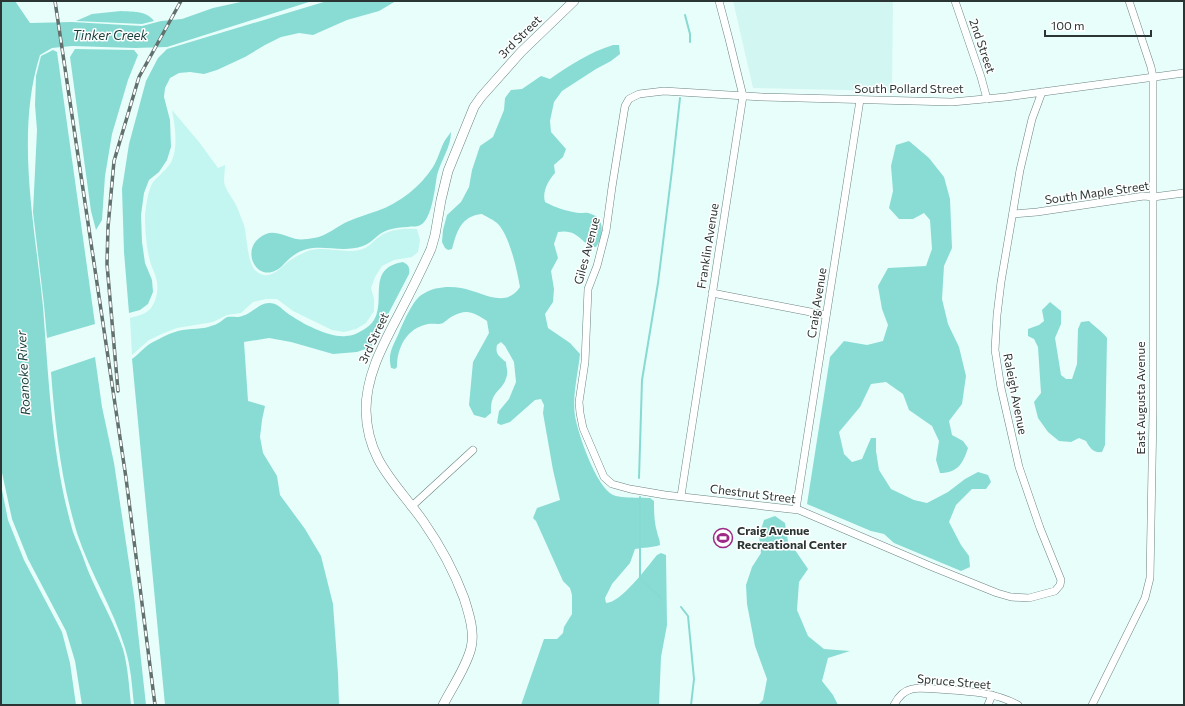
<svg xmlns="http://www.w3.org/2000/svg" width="1185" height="706" viewBox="0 0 1185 706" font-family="Commissioner,sans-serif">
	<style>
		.built { fill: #d2f7f2 }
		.green { fill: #c3f6f0 }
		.forest { fill: #89dcd4 }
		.water { fill: #87dad2 }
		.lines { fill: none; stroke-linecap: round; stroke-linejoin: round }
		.stream { stroke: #87dad2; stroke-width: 2 }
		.minor-casing { stroke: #6b8481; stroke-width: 8 }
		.tertiary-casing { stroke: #6b8481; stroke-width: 10 }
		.minor { stroke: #fff; stroke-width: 7 }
		.tertiary { stroke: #fff; stroke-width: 9 }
		.rail-casing { stroke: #62706e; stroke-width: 3.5 }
		.rail { stroke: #fff; stroke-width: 2; stroke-dasharray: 6; stroke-linecap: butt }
		.labels { text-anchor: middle; stroke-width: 3; stroke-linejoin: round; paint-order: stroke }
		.street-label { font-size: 12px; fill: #2b3634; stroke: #fff }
		.poi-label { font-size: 12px; font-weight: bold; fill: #2b3634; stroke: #fff; text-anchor: start }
		.water-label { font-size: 13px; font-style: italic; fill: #163e3b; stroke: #fff }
	</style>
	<rect width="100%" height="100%" fill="#e8fefb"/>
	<!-- built -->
	<path class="built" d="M733 1H893L892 91 753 88Z"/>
	<!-- green -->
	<path class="green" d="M172 110 199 142 218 168 225 165C225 172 223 180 225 186 228 193 233 199 236 205 239 211 241 218 244 225 247 236 247 263 256 271 269 282 279 269 289 261 294 258 302 253 308 251 326 245 347 256 365 248 370 246 374 240 379 237 389 229 405 228 417 229L420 240 418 252 412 257 394 260 382 266 375 277 371 288 374 299V311L366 323 356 329 344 332 332 330 293 311 277 299H266L253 302 241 313 227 315 213 322 177 328 164 333 149 340 132 355 130 318C137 316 147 314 151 308 157 300 159 287 156 278 155 272 151 267 150 261 146 246 145 230 145 215 146 206 148 190 153 182 158 176 165 171 170 164 179 149 175 126 172 110Z"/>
	<!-- forest -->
	<g class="forest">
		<path d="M327 1H396L379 11 347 20 313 35 299 33 281 37 265 45 245 57 217 70 204 74 190 72 179 73 170 78 165 88 164 97 170 120 171 147 167 160 159 172 149 180 144 193 141 215 142 242 145 263 152 280 153 292 148 304 140 310 129 313 124 252 122 189 129 144 146 81 158 58 167 49Z"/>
		<path d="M121 11C132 12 146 10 154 21L142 24 76 21 92 14Z"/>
		<path d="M613 45H619L620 54 611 61 596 69 562 91 554 102 550 121 551 132 566 149 563 157 554 165 555 173C548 181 542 192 545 202 556 208 566 211 579 213 583 213 588 212 591 214 606 218 603 237 596 247 581 246 580 228 558 232L554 244 558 258 551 271 554 289 553 302 545 314 548 328 570 343 580 354C578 374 572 396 575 416 578 434 596 487 613 495 624 499 639 497 650 498L654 501C654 511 654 522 657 532 658 537 660 539 660 545 652 548 644 547 635 549L630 563 612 584 605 598 606 603C621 603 647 567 657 555L661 553 666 555 667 625 661 657 659 705H521L544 639H557L563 633 564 627 572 614V595L570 588 563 581 536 521 533 518 537 508 560 500 553 470 543 413 544 405 541 399 535 400 510 422 501 425 497 423 499 411 509 399 516 382 514 362 505 346 501 342 497 345C495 354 499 356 506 362 506 366 508 371 507 375 503 393 490 389 491 413L485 418 474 415 469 405 473 362 489 333 487 321C473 312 467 308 451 317 448 319 446 321 443 323 439 325 433 323 428 324 407 328 397 347 397 367L395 369 391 368C387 351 395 344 400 330 404 321 414 298 423 294 434 287 448 286 461 288 481 291 505 310 520 287 517 270 510 237 498 224 494 220 487 217 482 214 461 216 457 231 452 249L448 250 445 248 442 242 443 230 447 215 461 202 469 187 472 170 480 146 493 137 504 110 505 98 511 90 522 89 541 76 550 79C570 65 590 52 613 45Z"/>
		<path d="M75 49 134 50 138 55 128 80 112 134 105 176 102 220 96 230 91 211 70 57Z"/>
		<path d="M53 50 57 52 95 324 47 338 44 305 33 212 37 130 35 105 36 76 41 56Z"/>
		<path d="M451 132C451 147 441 160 437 175 435 187 432 223 418 226 415 227 411 226 408 227 402 227 394 228 388 230 378 233 372 243 363 246 334 256 310 235 284 264 259 291 235 247 266 234 275 230 287 237 296 239 301 240 308 239 314 238 327 236 337 226 349 221 358 217 368 214 377 211 400 203 420 187 433 167 438 159 440 150 444 142 446 138 449 135 451 132Z"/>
		<path d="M909 141 929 158 944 177 950 199 952 248 944 266 942 299 948 324 959 347 966 376 962 404 949 421 952 435 963 441 968 448C963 463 958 473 940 473L936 460 939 441 932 426 909 410 903 394 886 382 871 384 860 407 839 432 844 454 852 462 862 459 871 438H876V451L879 470 891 489 914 500 927 503 948 492 965 479 978 472 988 475 991 482 986 489H972L956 505 949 522 961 545 969 556 970 567 961 571 894 543 884 534 871 531 807 504 830 357 844 341 867 345 883 341 888 325 882 309 878 286 888 268 926 266 932 249 930 220 924 213 913 219H899L889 208 893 191 891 166 896 145Z"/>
		<path d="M403 262C409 265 410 268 409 274L371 347 357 352 333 354 291 342 269 338 244 342 248 401 265 406 262 420 260 437 263 453 277 476 280 495 305 529 321 556 333 604 338 674 339 705H165L132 359C139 354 146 345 153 342 161 338 170 333 178 331 190 328 203 330 214 325 219 324 223 319 227 317 232 316 238 318 242 316 254 313 261 299 275 304 280 306 285 312 290 315 303 324 330 338 346 336 352 336 358 333 363 330 396 313 359 269 403 262Z"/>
		<path d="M1050 302 1061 311V324L1055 338 1061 375 1066 379H1072L1077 364 1078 329 1081 322 1089 321C1095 327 1102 331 1107 338L1105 445 1102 452C1093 453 1090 448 1086 441L1079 438 1071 442 1059 441 1048 432 1038 418 1034 402 1041 393 1038 347 1034 339 1028 336V329L1039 325 1044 321 1042 310Z"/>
		<path d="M95 357 102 407 114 463 134 596 146 705H134C132 686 131 667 125 648 113 608 90 573 77 533 61 481 55 426 51 372Z"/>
		<path d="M1 485 8 520 24 560 62 632 70 663 76 705H1Z"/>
		<path d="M775 516 785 523 789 548 795 550 808 569 799 582 797 610 808 636 824 649 850 651 828 658 822 681 833 695 838 705H758L763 700 767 679 755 646 747 604 746 585 752 567 761 553 759 536 764 520Z"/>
	</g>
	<!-- water -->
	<path class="water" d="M1 1H15L30 23 72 22 142 26 161 21 182 19 213 8 245 1H312L167 47 135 48 72 46 52 48 40 55C15 134 35 226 43 307 49 383 52 459 73 532 76 540 80 549 83 557 86 565 89 574 93 582 103 604 115 625 123 649 128 667 129 686 131 705H82L75 661 66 631 28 559 12 519 1 468Z"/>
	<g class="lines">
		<!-- stream -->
		<g class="stream">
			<path d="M685 15 690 34V42"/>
			<path d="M639 478 642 380 658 283 672 170 680 98"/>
			<path d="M640 497V578L662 599"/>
			<path d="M681 607 688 616 694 679 691 705"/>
		</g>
		<!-- minor casing -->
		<g class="minor-casing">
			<g id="minor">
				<path d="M955 1 981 77 987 99"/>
				<path d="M1042 92 1032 119 1020 170 1001 282 997 315 995 350 1001 388 1019 467 1040 528 1061 580 1060 585 1055 591 1029 598 1011 597 997 593 930 566 799 510 665 495 630 489 612 484 604 477 583 428 580 413 579 402 585 362 588 289 597 266 606 231 612 187 625 106 629 99 639 94 664 91 762 97 952 102 1006 97 1184 73"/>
				<path d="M1013 214 1037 212 1144 196 1153 197 1184 193"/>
				<path d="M712 293 826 315"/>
				<path d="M681 496 743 96 729 39 719 1"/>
				<path d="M411 507 473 450"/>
				<path d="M796 509 860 100"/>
				<path d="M894 705C898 697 903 691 912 689 919 687 929 689 936 689 964 691 993 691 1018 705"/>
				<path d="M988 705 992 695"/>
				<path d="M1092 705 1145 598 1150 578 1153 412V77L1151 67 1129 1"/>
			</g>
		</g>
		<!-- tertiary casing -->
		<g class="tertiary-casing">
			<path id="tertiary" d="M443 705C452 687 466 668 471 648 475 632 469 614 464 598 454 571 439 544 423 521 396 483 367 461 366 410 366 375 383 345 399 314 410 293 421 271 431 249L435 235 441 200 448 171 474 107 481 97 521 52 574 1"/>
		</g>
		<!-- minor -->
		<use href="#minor" class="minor"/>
		<!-- tertiary -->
		<use href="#tertiary" class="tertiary"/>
		<!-- rail casing -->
		<g class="rail-casing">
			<g id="rail">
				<path d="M55 1 126 478 155 705"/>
				<path d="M118 391 107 264 108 227 114 161 139 77 181 1"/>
			</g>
		</g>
		<!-- rail -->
		<use href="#rail" class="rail"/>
	</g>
	<!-- icons -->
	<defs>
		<g id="stadium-ring" transform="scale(1)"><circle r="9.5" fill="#fff" stroke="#9d2a86" stroke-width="1.5"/><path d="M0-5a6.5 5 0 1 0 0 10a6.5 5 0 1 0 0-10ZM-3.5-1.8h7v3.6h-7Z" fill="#9d2a86"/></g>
	</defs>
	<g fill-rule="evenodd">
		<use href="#stadium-ring" x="723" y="538"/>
	</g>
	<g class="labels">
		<!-- street labels -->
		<g class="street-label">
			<text transform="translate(520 37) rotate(-45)" y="4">3rd Street</text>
			<text transform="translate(982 46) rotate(71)" y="4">2nd Street</text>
			<text x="909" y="93">South Pollard Street</text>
			<text transform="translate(1097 193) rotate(-8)" y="4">South Maple Street</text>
			<text transform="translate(708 246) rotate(-81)" y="4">Franklin Avenue</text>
			<text transform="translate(587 251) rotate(-75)" y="4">Giles Avenue</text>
			<text transform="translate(817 303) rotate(-81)" y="4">Craig Avenue</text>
			<text transform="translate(374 338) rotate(-65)" y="4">3rd Street</text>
			<text transform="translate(1015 394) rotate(79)" y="4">Raleigh Avenue</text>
			<text transform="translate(1141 398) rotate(-90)" y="4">East Augusta Avenue</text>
			<text transform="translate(753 494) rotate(7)" y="4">Chestnut Street</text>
			<text transform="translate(954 682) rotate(5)" y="4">Spruce Street</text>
		</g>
		<!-- poi labels -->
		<g class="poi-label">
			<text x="737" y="535">Craig Avenue<tspan x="737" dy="14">Recreational Center</tspan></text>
		</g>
		<!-- water labels -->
		<g class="water-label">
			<text x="110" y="40">Tinker Creek</text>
			<text transform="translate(23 373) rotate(-93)" y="5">Roanoke River</text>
		</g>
	</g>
	<!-- border -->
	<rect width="1185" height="706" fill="none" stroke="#2b3634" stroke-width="4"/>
	<!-- scale -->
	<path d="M1045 30v6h106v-6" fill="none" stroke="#2b3634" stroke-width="2"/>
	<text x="1051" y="30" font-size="12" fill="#2b3634" stroke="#ffffff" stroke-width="3" paint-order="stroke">100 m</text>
</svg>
